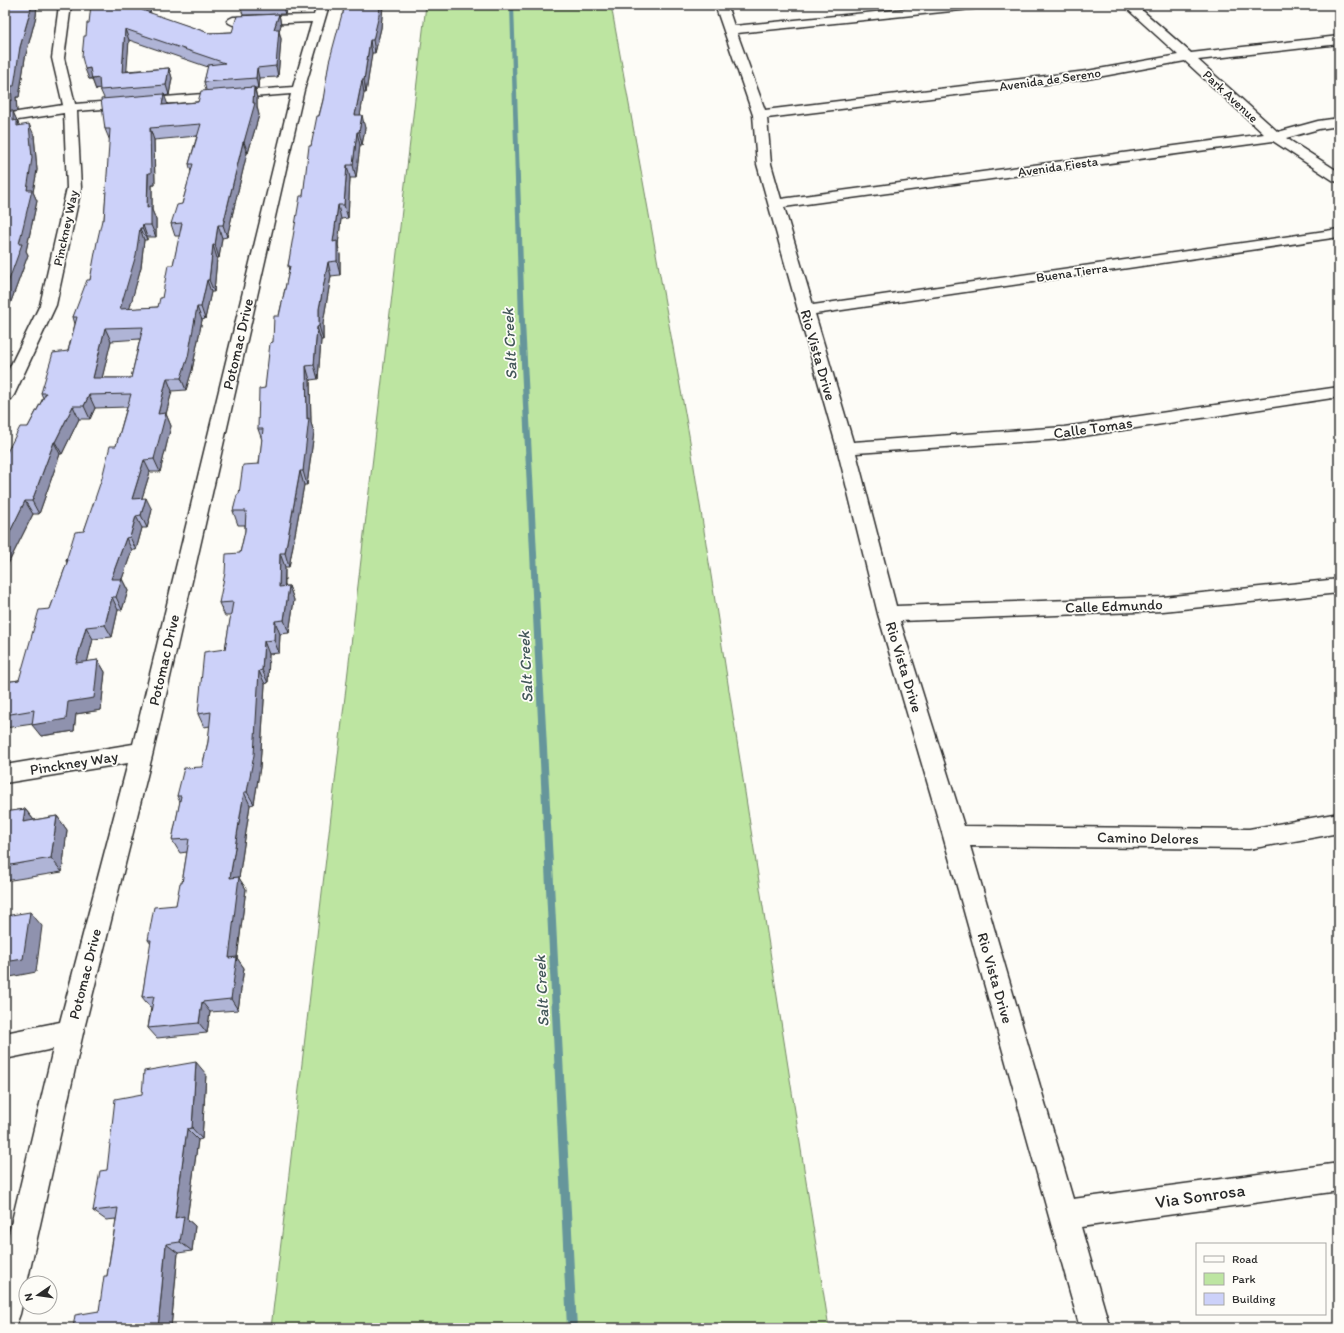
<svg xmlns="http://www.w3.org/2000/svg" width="1344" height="1333" viewBox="0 0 1344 1333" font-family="Itim,sans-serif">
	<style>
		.green { fill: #bde5a1; stroke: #748866 }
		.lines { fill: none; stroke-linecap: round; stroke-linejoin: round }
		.stream { fill: #66969b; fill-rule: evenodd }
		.street-casing { stroke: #2b2b2b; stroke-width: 3 }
		.street { fill: #fdfcf7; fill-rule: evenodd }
		.wall { fill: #afb4d6; stroke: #2b2b2b; fill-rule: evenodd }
		.shaded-wall { fill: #8f92ae; stroke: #2b2b2b }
		.building { fill: #ccd1f9; stroke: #2b2b2b; fill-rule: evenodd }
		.labels { text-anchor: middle; stroke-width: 3.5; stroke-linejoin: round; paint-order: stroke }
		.far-street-label { font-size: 13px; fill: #2b2b2b; stroke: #fdfcf7 }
		.street-label { font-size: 15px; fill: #2b2b2b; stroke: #fdfcf7 }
		.water-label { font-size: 16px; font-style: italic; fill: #44585a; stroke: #fdfcf7 }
		.near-street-label { font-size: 18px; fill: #2b2b2b; stroke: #fdfcf7 }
	</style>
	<rect width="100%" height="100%" fill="#fdfcf7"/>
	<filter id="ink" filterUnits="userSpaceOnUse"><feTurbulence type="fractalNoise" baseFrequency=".025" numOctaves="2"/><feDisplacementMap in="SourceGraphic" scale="8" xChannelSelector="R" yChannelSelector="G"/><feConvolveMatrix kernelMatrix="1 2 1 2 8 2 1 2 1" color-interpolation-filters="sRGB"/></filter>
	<g filter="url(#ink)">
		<!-- green -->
		<path class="green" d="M426 5H611L689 435 829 1328H271Z"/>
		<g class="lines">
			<!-- stream -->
			<path class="stream" d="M510 5H514L525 322 577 1328H567L519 322Z"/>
			<!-- street casing -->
			<g class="street-casing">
				<g id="street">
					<path d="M59 5H71L64 58 75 104 293 87 312 22 233 25 229 23 227 21 229 19 233 17 314 15 317 5H329L304 90 153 752 83 1033 20 1314 16 1325 5 1328V1250L53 1049 5 1059V1033L60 1022 128 763 5 783V765L133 744 291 94 77 111 81 188 56 305 14 395 11 399 5 400V377L40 305 67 188 64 113 5 122V114L63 105 52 58Z"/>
					<path d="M715 5H727L734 26 946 5H987L985 7 981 8 737 33 765 110 1087 71 1178 55 1123 5H1136L1191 53 1339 36V44L1198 60 1278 132 1318 121 1339 118V126L1319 129 1286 138 1339 172V182L1334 181 1273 141 784 207 813 305 1339 229V237L815 314 853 442 1064 427 1339 387V397L1064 439 856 453 896 606 1163 597 1339 579V593L1163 611 900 621 964 826 1249 829 1339 813V833L1249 849 970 846 1073 1199 1339 1163V1191L1081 1227 1110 1328H1080L943 836 878 614 837 448 799 314 797 311 798 310 757 164 753 115ZM1185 61 1264 134 781 199 771 164 767 118 1087 79Z"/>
				</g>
			</g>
			<!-- street -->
			<use href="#street" class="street"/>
		</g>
		<!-- wall -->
		<g class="wall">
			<path d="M5 5H37L36 16 25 58 19 97H16L17 111 13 112 19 125 34 135 37 170 33 192 37 201 26 251 28 255 9 307H6L5 311Z"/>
			<path d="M149 5 151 14 209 33 232 32 279 14 281 25 279 31 281 39 278 77 259 78 258 88H255L257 98V107L259 115 248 153H247L227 237 222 238 219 258H217L214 292H211L205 319 202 320 192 370 186 390 172 391 166 414 171 426 160 472H150L142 498 152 510 147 528H142L136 550H132L122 579 128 591 122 610H118L112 637 93 639 87 662 98 660 105 672 101 710 76 714 74 731 41 736 33 724 5 728V682L19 680 50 609 67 563 66 561 84 531 116 446 127 407 95 408 90 419H79L62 454H60L39 514H33L5 570V456L28 427 43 398 41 393 68 351 75 324 73 317 90 280 104 220 110 141 105 129 104 98 100 89 96 90 92 79H89L86 36ZM129 40 208 67 204 82 206 90 198 102 167 104 164 96 169 95 172 78 169 68 126 71ZM197 136 189 164 191 172 182 204 171 224 175 236H180L173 265 162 298 158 307 129 309 141 267 144 240H147V237H156V220L152 210V185H155L154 140ZM140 339 131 378H102L111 341Z"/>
			<path d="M240 5H288L285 14 243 15Z"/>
			<path d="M344 5H383L381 28 375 53H372L366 93H364L360 115 365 128 362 145H360L356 178H350L348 218 341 219 338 245 340 255V275L331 276 323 323V340H321L318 379 310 380 311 423 314 432 307 485H304L289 567H285V586H289L294 600 289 633 280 634 279 653 269 654 268 683 265 684 260 767 254 804 250 805 239 878 246 889 237 958 244 968 238 1010 210 1012 207 1033 157 1038 148 1028 151 1007H150L142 997 151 944 148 940 176 905 182 883 187 852 180 853 172 840 180 802 177 796 202 767 208 742 210 726 204 727 198 714 225 649 231 616H225L219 603 240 553 245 531V525H238L233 511 239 494 259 464 262 440 258 429 273 342 289 271 288 266 303 196 311 146 323 100 343 14Z"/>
			<path d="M25 809 34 820 57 816 67 830 62 872 5 881V812Z"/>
			<path d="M206 1074 202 1139 198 1140 187 1219 195 1226 192 1251 178 1253 171 1328H73L99 1311 107 1276 116 1219 106 1220 93 1211 107 1170 142 1094Z"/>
		</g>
		<!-- shaded-wall -->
		<g class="shaded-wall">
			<path d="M32 5H37L36 16 25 58 19 97H16L17 111 13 112 22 131 5 114V101L11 86 20 47Z"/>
			<path d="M147 5H149L151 14 142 10Z"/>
			<path d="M282 5H288L285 14Z"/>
			<path d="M380 5H383L381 28 375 53 373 40Z"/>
			<path d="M279 14 281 25 279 31 281 39 278 77 276 66 274 29Z"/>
			<path d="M125 29 129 40 126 82 122 72Z"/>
			<path d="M370 40 372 53 366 93 364 80Z"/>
			<path d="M90 68 94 78 89 79 85 69Z"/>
			<path d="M169 68 172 78 169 95 166 85Z"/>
			<path d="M257 68 259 78 258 88 256 78Z"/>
			<path d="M99 78 103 88 96 90 92 79Z"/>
			<path d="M362 80 364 93 358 128 355 115Z"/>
			<path d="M254 87 257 98V107L259 115 248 153 244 142 253 103Z"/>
			<path d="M164 94 168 105H162Z"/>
			<path d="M362 115 365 128 362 145 359 132Z"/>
			<path d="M29 124 34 135 37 170 33 192 37 201 26 251 28 255 9 307 5 299V291L27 190Z"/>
			<path d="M150 128 154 140 155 185H152V210L156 220V237L151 225 147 208Z"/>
			<path d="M357 132 360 145 356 178 353 165Z"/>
			<path d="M243 142 247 153 227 237 223 225Z"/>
			<path d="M347 165 350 178 348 218 344 205Z"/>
			<path d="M338 205 341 219 338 245 340 255V275L333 242Z"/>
			<path d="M143 225 147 237V240L142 228Z"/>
			<path d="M218 225 222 238 219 258 215 245Z"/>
			<path d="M140 228 144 240 141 267 126 322 120 309Z"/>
			<path d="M213 245 217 258 214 292 209 280Z"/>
			<path d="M328 262 331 276 323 323V340L319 326V309Z"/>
			<path d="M207 280 211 292 205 319 201 307Z"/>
			<path d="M197 307 202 320 192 370 186 390 181 378Z"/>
			<path d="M317 327 321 340 318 379 314 365Z"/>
			<path d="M105 328 111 341 99 391 93 378Z"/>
			<path d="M306 366 310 380 311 423 314 432 307 485 303 471 307 419Z"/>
			<path d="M167 378 172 391 166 414 171 426 160 472 154 459 158 414Z"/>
			<path d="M89 395 95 408 90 419 84 406Z"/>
			<path d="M73 406 79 419 62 454 55 442Z"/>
			<path d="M54 442 60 454 39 514 32 501Z"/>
			<path d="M144 460 150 472 138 511 132 499Z"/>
			<path d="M300 471 304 485 289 567 285 553Z"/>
			<path d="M146 498 152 510 147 528 141 515Z"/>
			<path d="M25 501 33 514 5 570V542Z"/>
			<path d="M136 516 142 528 136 550 130 537Z"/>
			<path d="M126 538 132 550 122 579 128 591 122 610 116 597 111 579Z"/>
			<path d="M280 553 285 567 284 600 279 587Z"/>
			<path d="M289 586 294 600 289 633 284 620Z"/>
			<path d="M112 597 118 610 112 637 105 625Z"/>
			<path d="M275 621 280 634 279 653 274 640Z"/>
			<path d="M86 627 93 639 84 675 76 663Z"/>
			<path d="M264 641 269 654 268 683 262 670Z"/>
			<path d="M98 660 105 672 101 710 76 714 74 731 41 736 32 725Z"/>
			<path d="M259 671 265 684 260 767 254 804 247 792Z"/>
			<path d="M244 792 250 805 239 878 246 889 237 958 244 968 238 1010 231 999 229 958 230 878Z"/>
			<path d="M25 809 36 823 23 822Z"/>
			<path d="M57 816 67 830 62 872 51 858Z"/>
			<path d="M30 912 42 926 36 972 5 978V962Z"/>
			<path d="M202 1002 210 1012 207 1033 199 1023Z"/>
			<path d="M196 1062 206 1074 202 1139 192 1128Z"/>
			<path d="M187 1129 198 1140 187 1219 195 1226 192 1251 180 1242 175 1218Z"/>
			<path d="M166 1244 178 1253 171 1328H158Z"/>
		</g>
		<!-- building -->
		<g class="building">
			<path d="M5 5H32L20 47 14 86H11L12 100 5 101Z"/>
			<path d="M91 5H147L142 10 209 33 232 32 237 16 279 14 274 29H279L276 66 257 68 256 78 204 82 208 65 225 63 125 29 122 72 169 68 166 85 100 90 99 78 92 79 90 68 85 69 82 57 84 36H86L87 23H89Z"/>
			<path d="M344 5H380L379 15 373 40H370L364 80H362L355 115H362L359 132H357L353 165H347L344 205H338L333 242 337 241V261L328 262 319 309V326L317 327 314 365 306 366 307 419 309 418 303 471H300L285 553H280L279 587 289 586 284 620 275 621 274 640 264 641 262 670 259 671 254 755 247 792H244L230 878 239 877 229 958 237 957 231 999 202 1002 199 1023 148 1028 154 996 142 997 151 940H148L154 907 176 905 180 883H182L189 839 172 840 181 796H177L184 768 202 767 208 742 211 712 198 714 204 652 225 649 233 602 219 603 225 573 226 554 240 553 245 531 246 511H233L237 495 239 494 243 465 259 464 263 429H258L259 389 265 388 270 343 273 342 274 316H279L290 266H288L300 196H303L309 146H311L317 116H319L323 100 329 62 342 14H343Z"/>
			<path d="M254 87 253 103H255L244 142H243L223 225H218L215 245H213L209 280H207L201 307H197L188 357 181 378H167L158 414 166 413 154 459 144 460 132 499 146 498 141 515 136 516 130 537 126 538 111 579H122L116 597H112L105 625 86 627 76 663 98 660 94 698 68 702 66 719 32 725 34 710 5 715V682L19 680 39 610 50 609 68 560 66 561 75 532 84 531 102 478 110 446H116L131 394 89 395 84 406H73L55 442H54L32 501H25L5 542V473L8 467H5V456L20 427H28L46 393H41L53 353 68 351 77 317H73L87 280H90L97 242 102 220H104L110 129H105L101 99 164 94 162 105 198 102 201 91ZM201 124 189 164H193L182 204 177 205 171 224 182 223 173 265H168L162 298H160L158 307 120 309 136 255 140 228H142L143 225H151V207L147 208 148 173H151L150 128ZM143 327 131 378H93L105 328Z"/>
			<path d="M5 111H13V121L17 120V126L29 124 32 158 27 190H32L19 244H22L5 291Z"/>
			<path d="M25 809 23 822 57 816 51 858 5 866V812Z"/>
			<path d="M30 912 23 959 5 962V916Z"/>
			<path d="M196 1062 192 1128 187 1129 175 1218 184 1216 180 1242 166 1244 158 1328H73L75 1315 99 1311 104 1276H107L118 1208 93 1211 100 1171 107 1170 115 1099 142 1094 144 1071Z"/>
		</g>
	</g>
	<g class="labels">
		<!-- far-street labels -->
		<g class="far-street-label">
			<text transform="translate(1050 79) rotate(-8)" y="5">Avenida de Sereno</text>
			<text transform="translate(1231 96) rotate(43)" y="5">Park Avenue</text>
			<text transform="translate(1058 166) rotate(-8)" y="5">Avenida Fiesta</text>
			<text transform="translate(65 228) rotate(-78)" y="5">Pinckney Way</text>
			<text transform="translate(1072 272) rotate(-8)" y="5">Buena Tierra</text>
		</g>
		<!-- street labels -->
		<g class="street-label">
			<text transform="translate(238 344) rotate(-77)" y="5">Potomac Drive</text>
			<text transform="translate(818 355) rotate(74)" y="5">Rio Vista Drive</text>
			<text transform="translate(1093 428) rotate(-8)" y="5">Calle Tomas</text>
			<text transform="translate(1114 606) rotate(-2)" y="5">Calle Edmundo</text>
			<text transform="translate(164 660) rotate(-77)" y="5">Potomac Drive</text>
			<text transform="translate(904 667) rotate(73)" y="5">Rio Vista Drive</text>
			<text transform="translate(74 763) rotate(-9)" y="5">Pinckney Way</text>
			<text transform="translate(1148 838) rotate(1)" y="5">Camino Delores</text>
			<text transform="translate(85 974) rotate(-76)" y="5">Potomac Drive</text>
			<text transform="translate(995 978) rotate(74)" y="5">Rio Vista Drive</text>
		</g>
		<!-- water labels -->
		<g class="water-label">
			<text transform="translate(509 344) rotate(-93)" y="6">Salt Creek</text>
			<text transform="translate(525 667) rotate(-93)" y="6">Salt Creek</text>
			<text transform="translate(541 991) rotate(-93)" y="6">Salt Creek</text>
		</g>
		<!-- near-street labels -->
		<g class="near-street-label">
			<text transform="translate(1200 1196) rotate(-8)" y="6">Via Sonrosa</text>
		</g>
	</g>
	<!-- margin -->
	<rect width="1344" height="1333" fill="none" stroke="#fdfcf7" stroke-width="20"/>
	<rect x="10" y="10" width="1324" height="1313" fill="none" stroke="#2b2b2b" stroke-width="1.5" filter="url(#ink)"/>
	<!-- legend -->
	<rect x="1196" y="1243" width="130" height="72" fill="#fdfcf7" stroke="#a9a8a5"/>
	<rect x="1204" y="1256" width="20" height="6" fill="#fdfcf7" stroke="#a9a8a5"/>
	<text x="1232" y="1263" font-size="12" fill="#2b2b2b">Road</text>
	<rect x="1204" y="1273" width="20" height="12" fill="#bde5a1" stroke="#a9a8a5"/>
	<text x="1232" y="1283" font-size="12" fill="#2b2b2b">Park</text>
	<rect x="1204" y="1293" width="20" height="12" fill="#ccd1f9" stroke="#a9a8a5"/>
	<text x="1232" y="1303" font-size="12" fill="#2b2b2b">Building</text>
	<!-- north arrow -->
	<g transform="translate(38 1295) rotate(257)"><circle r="19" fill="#fdfcf7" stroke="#a9a8a5"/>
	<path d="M0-3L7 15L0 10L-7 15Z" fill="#2b2b2b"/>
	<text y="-6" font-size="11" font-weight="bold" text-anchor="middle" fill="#2b2b2b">N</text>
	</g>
</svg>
